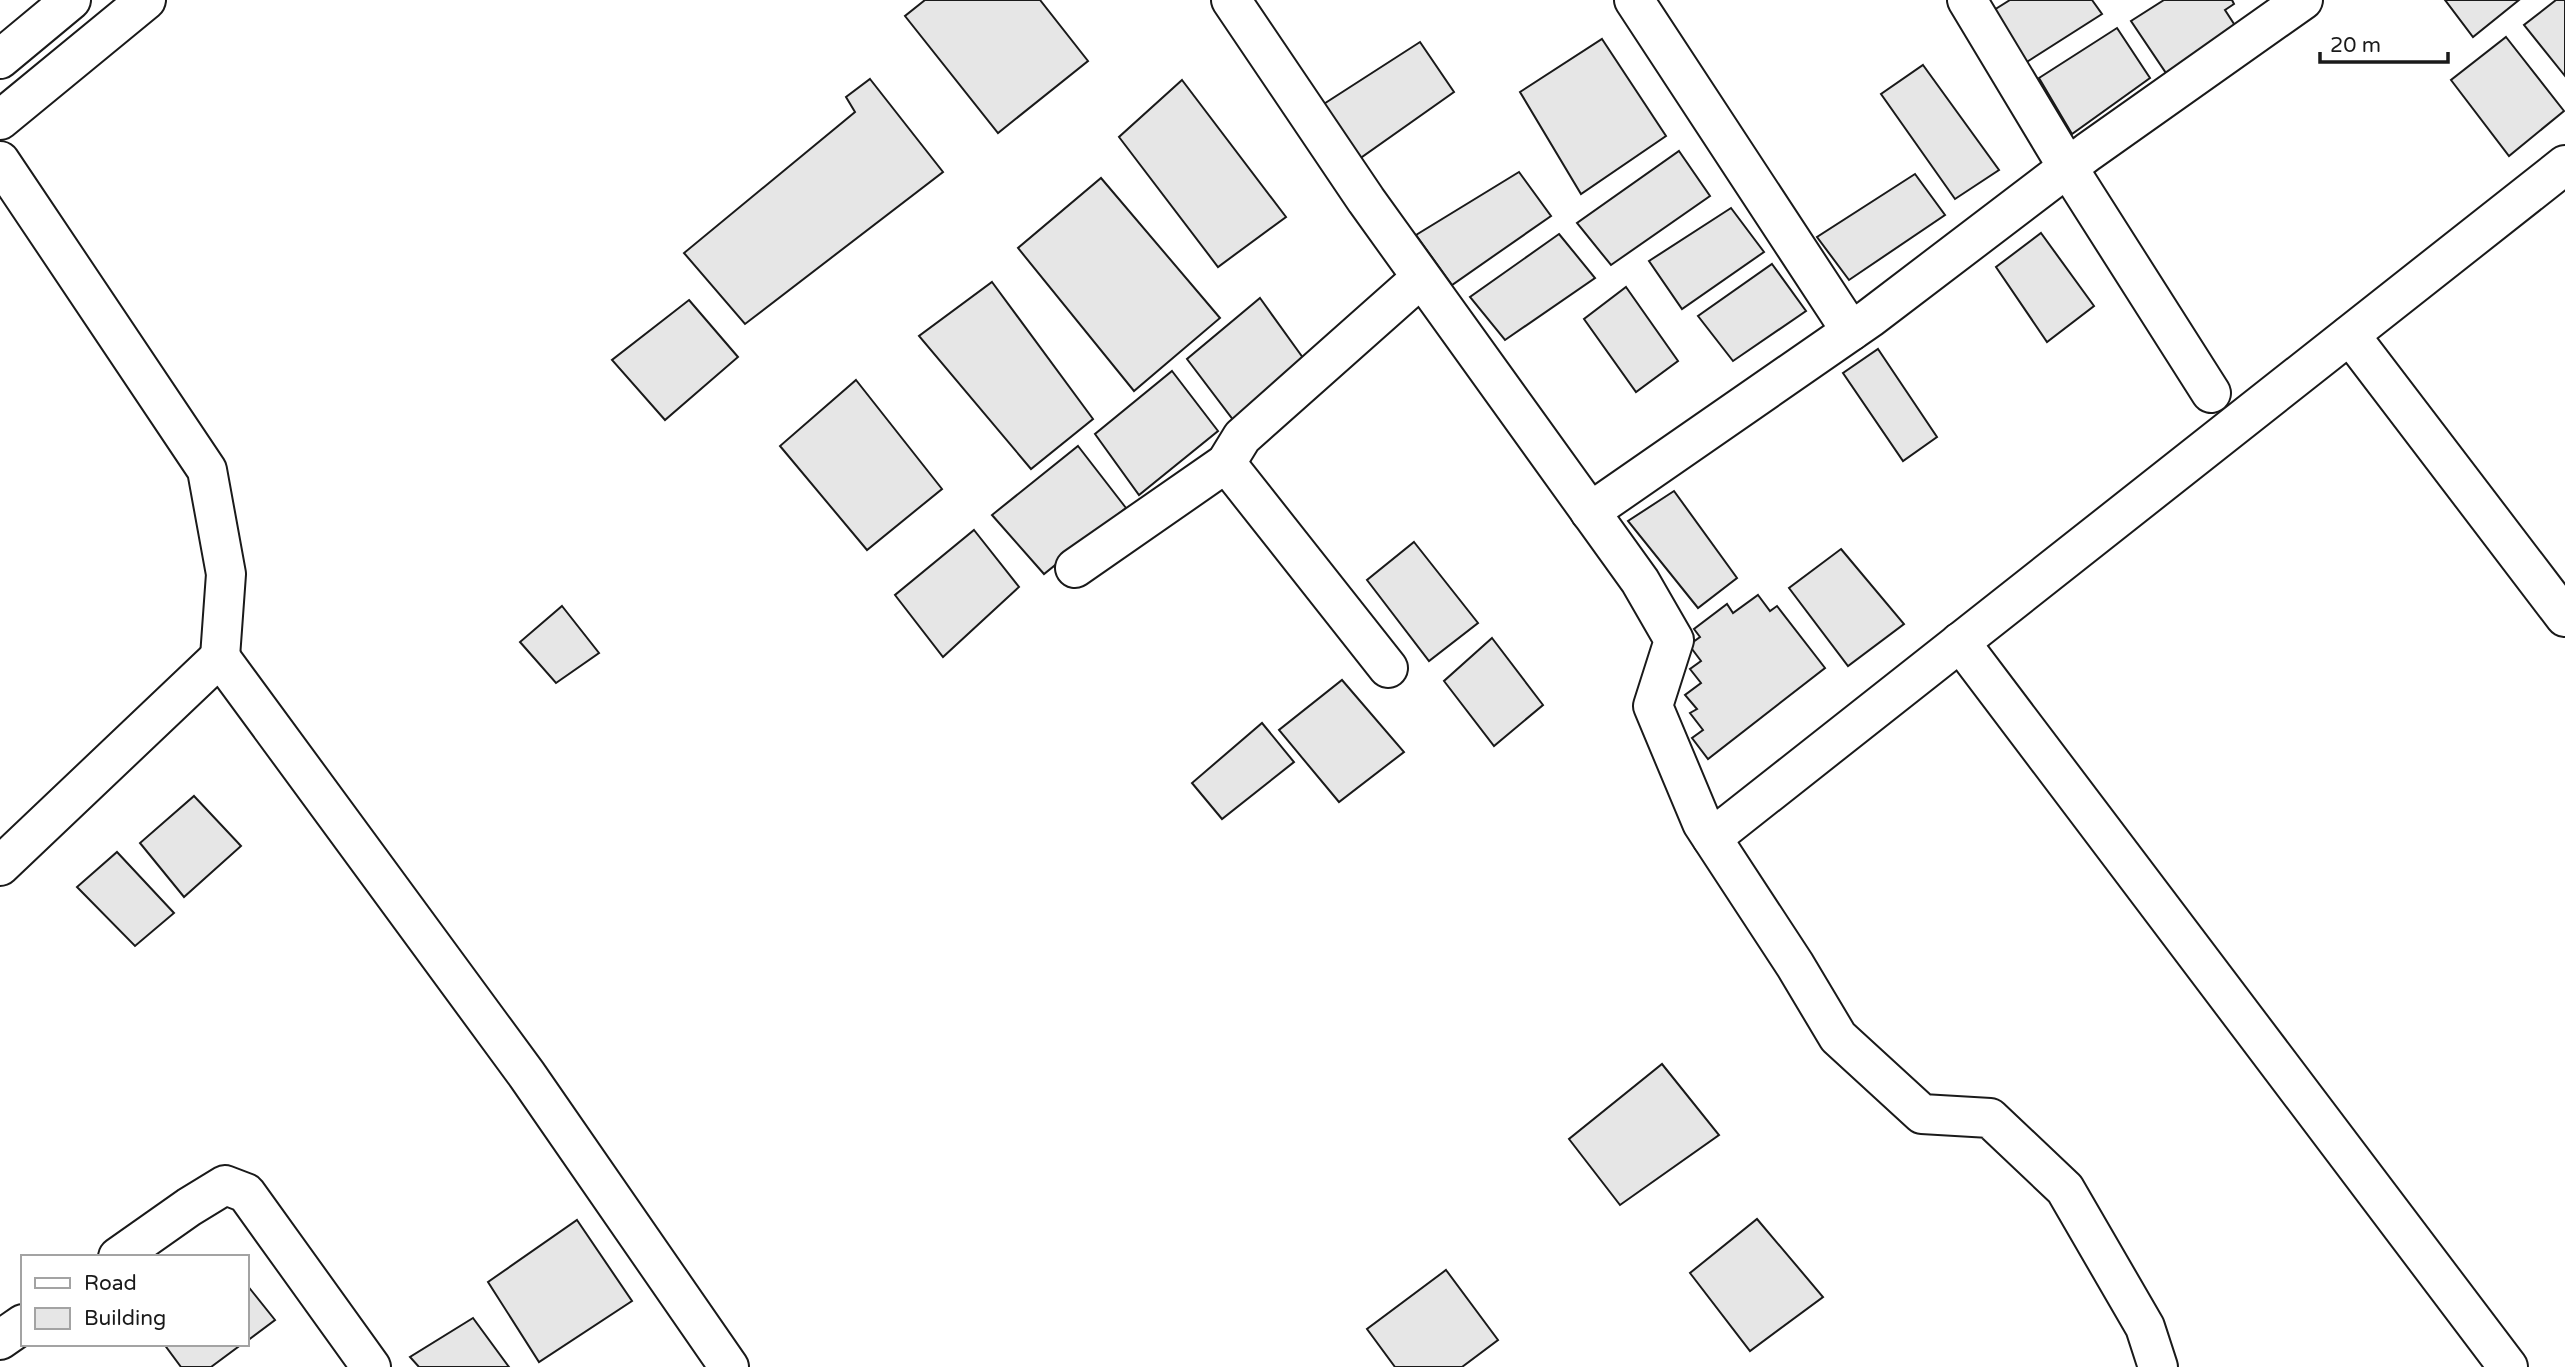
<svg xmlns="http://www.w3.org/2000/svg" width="2565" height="1367" viewBox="0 0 2565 1367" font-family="'Varela Round',sans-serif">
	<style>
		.building { fill: #e6e6e6; stroke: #1a1a1a; stroke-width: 2 }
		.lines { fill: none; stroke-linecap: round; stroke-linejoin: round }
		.minor-casing { stroke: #1a1a1a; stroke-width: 42 }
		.major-casing { stroke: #1a1a1a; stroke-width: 42 }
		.minor { stroke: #fff; stroke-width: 38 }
		.major { stroke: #fff; stroke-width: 38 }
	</style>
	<rect width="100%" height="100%" fill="#fff"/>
	<!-- building -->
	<g class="building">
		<path d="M925 0H1040L1088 61 998 133 905 16Z"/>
		<path d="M2010 0H2092L2102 14 2022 65 1986 15Z"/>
		<path d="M2164 0H2232L2234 4 2225 10 2236 27 2166 73 2131 21Z"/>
		<path d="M2445 0H2519L2473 37Z"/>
		<path d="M2556 0H2565V76L2524 25Z"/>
		<path d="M2117 28 2150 78 2072 134 2039 78Z"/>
		<path d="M2506 37 2564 111 2509 156 2451 80Z"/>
		<path d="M1602 39 1666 136 1581 194 1520 92Z"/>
		<path d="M1420 42 1454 92 1352 164 1316 109Z"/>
		<path d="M1923 65 1999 170 1955 199 1881 94Z"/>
		<path d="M870 79 943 172 745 324 684 253 855 112 846 97Z"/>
		<path d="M1182 80 1286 217 1218 267 1119 137Z"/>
		<path d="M1679 151 1710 196 1611 265 1577 223Z"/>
		<path d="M1519 172 1551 216 1452 285 1416 235Z"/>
		<path d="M1915 174 1945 215 1849 280 1817 237Z"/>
		<path d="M1101 178 1220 318 1134 391 1018 248Z"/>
		<path d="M1731 208 1764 252 1682 309 1649 261Z"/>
		<path d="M2041 233 2094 306 2047 342 1996 267Z"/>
		<path d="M1559 234 1595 278 1505 340 1470 297Z"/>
		<path d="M1772 264 1806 311 1733 361 1698 316Z"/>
		<path d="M992 282 1093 419 1031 469 919 336Z"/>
		<path d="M1626 287 1678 361 1636 392 1584 319Z"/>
		<path d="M1260 298 1306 362 1234 421 1187 359Z"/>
		<path d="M689 300 738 357 665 420 612 360Z"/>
		<path d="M1878 349 1937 437 1903 461 1843 373Z"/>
		<path d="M1172 371 1218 431 1139 495 1095 434Z"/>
		<path d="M856 380 942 489 867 550 780 446Z"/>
		<path d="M1078 446 1126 508 1044 574 992 515Z"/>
		<path d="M1674 491 1737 578 1698 608 1628 521Z"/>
		<path d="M974 530 1019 587 943 657 895 595Z"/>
		<path d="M1414 542 1478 623 1429 661 1367 580Z"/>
		<path d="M1841 549 1904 624 1848 666 1789 588Z"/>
		<path d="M1758 595 1770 611 1777 606 1825 668 1708 759 1692 738 1703 730 1690 713 1697 709 1685 695 1701 683 1690 669 1701 661 1689 645 1700 637 1694 629 1727 604 1733 613Z"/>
		<path d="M562 606 599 653 556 683 520 642Z"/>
		<path d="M1492 638 1543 705 1494 746 1444 681Z"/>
		<path d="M1342 680 1404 752 1339 802 1279 730Z"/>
		<path d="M1262 723 1294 762 1222 819 1192 783Z"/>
		<path d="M194 796 241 846 184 897 140 843Z"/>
		<path d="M117 852 174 913 135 946 77 887Z"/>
		<path d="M1662 1064 1719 1135 1620 1205 1569 1139Z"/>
		<path d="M1757 1219 1823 1297 1750 1351 1690 1273Z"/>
		<path d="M577 1220 632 1301 539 1362 488 1282Z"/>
		<path d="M1446 1270 1498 1340 1462 1367H1395L1367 1329Z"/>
		<path d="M247 1285 275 1320 247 1341Z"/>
		<path d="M473 1318 509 1367H419L410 1357Z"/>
		<path d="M164 1344H242L211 1367H181Z"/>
	</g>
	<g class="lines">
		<!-- minor casing -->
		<g class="minor-casing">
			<g id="minor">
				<path d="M1231 0 1366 200 1640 581 1674 640 1653 706 1702 823 1795 965 1838 1037 1922 1114 1990 1118 2065 1189 2145 1327 2158 1367"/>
				<path d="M1634 0 1851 331"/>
				<path d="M1967 0 2068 168 2211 393"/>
				<path d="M0 161 207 470 226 574 220 657"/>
				<path d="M2350 335 2565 617"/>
				<path d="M1226 463 1388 668"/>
				<path d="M1590 512 1870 318 2088 152 2303 0"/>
				<path d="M1075 568 1226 463 1242 437 1421 278"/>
				<path d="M1960 642 2508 1367"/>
				<path d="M1712 838 2565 165"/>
				<path d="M0 866 220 657 527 1075 729 1367"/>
				<path d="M118 1257 189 1207 225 1185 246 1193 371 1367"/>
				<path d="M0 1340 23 1324"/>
			</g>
		</g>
		<!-- major casing -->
		<g class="major-casing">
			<g id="major">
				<path d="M0 59 71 0"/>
				<path d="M0 120 146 0"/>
			</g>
		</g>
		<!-- minor -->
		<use href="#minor" class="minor"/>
		<!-- major -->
		<use href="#major" class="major"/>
	</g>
	<!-- legend -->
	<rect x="21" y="1255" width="228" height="91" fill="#ffffff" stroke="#a3a3a3" stroke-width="2"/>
	<rect x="35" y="1278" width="35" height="10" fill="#ffffff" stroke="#a3a3a3" stroke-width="2"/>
	<text x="84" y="1290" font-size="21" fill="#1a1a1a">Road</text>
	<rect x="35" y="1308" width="35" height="21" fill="#e6e6e6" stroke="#a3a3a3" stroke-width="2"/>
	<text x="84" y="1325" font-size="21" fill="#1a1a1a">Building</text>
	<!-- scale -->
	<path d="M2320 52v10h128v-10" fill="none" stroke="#1a1a1a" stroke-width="3.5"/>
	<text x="2330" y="52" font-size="21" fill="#1a1a1a" stroke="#ffffff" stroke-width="5" paint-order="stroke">20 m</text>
</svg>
